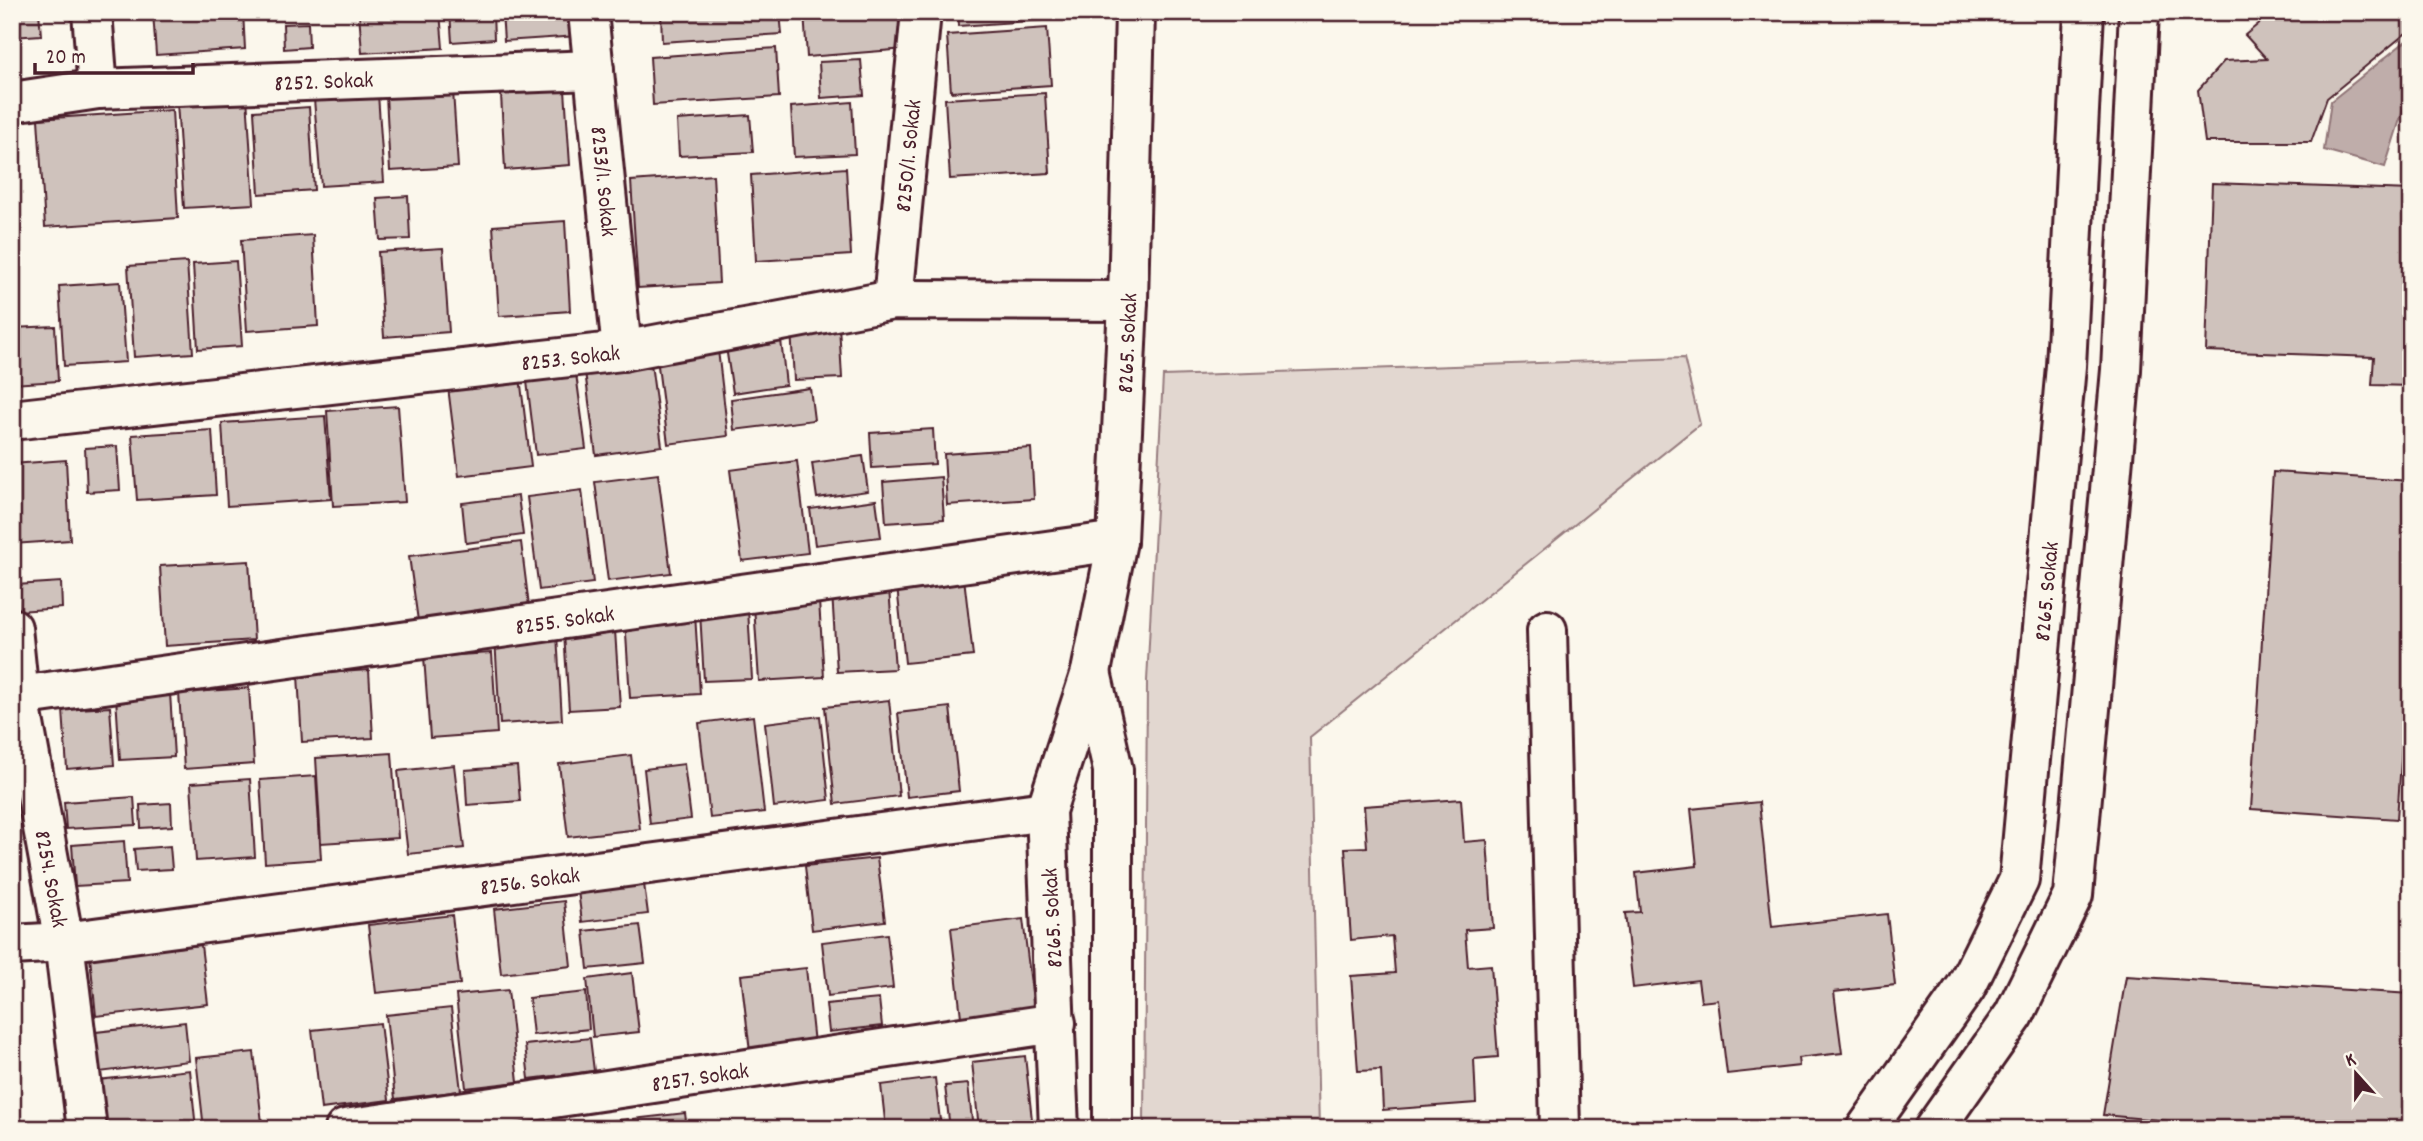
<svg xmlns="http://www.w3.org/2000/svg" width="2423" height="1141" viewBox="0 0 2423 1141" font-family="Dekko,sans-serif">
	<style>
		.green { fill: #e2d7d0; stroke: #967b7e; stroke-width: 2 }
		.water { fill: #bfadaa; stroke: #907477; stroke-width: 2 }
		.building { fill: #cfc2bc; stroke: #4a1f2b; stroke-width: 2 }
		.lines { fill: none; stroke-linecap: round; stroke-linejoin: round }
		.minor-casing { stroke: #4a1f2b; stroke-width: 44 }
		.minor { stroke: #fbf7ec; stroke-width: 38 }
		.labels { text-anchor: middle; stroke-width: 5; stroke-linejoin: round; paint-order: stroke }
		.street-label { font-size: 23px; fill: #4a1f2b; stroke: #fbf7ec }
	</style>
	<rect width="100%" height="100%" fill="#fbf7ec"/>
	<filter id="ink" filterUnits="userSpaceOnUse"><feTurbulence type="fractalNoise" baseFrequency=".0143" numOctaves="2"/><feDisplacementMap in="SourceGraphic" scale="14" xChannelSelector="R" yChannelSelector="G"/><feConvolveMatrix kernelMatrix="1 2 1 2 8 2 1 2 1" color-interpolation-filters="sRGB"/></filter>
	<g filter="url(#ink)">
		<!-- green -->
		<path class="green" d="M1684 358 1700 424 1310 737 1319 1129H1144L1147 681 1163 376Z"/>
		<!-- water -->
		<path class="water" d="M2411 37V92L2408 94 2385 167 2324 150 2331 101Z"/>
		<!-- building -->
		<g class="building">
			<path d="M12 12H39L41 35 12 37Z"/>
			<path d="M153 12H243L245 49 156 55Z"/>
			<path d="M359 12H440L443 48 362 53Z"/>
			<path d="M450 12H493L494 39 452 42Z"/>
			<path d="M502 12H577L578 36 504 41Z"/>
			<path d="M661 12H780L782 34 662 42Z"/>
			<path d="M804 12H904L906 49 807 57Z"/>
			<path d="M958 12H1071V18L959 26Z"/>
			<path d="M2273 12H2411V29L2327 98 2311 142H2205L2198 90 2224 61 2267 59 2245 35Z"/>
			<path d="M308 23 309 47 284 49 283 24Z"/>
			<path d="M1047 28 1051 85 951 92 947 35Z"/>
			<path d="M776 48 779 97 653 105 650 57Z"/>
			<path d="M861 60 864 95 821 98 819 62Z"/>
			<path d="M565 90 570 165 505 170 501 94Z"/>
			<path d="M453 91 458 167 390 171 386 95Z"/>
			<path d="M1045 93 1050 173 950 179 945 99Z"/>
			<path d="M378 94 384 182 321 186 314 99Z"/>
			<path d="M247 97 254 204 184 208 177 102Z"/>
			<path d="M852 102 855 154 794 157 791 107Z"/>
			<path d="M309 107 314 190 259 194 254 111Z"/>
			<path d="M172 110 178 218 45 227 38 119Z"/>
			<path d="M750 115 753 152 679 156 677 120Z"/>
			<path d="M846 168 851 255 756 261 751 175Z"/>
			<path d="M713 175 719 283 638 288 631 181Z"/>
			<path d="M2212 183 2411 190V386L2372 385 2374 357 2206 351Z"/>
			<path d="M408 196 410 239 380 240 377 198Z"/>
			<path d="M565 221 570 311 499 316 493 226Z"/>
			<path d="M313 235 318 326 247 331 241 240Z"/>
			<path d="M443 248 449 332 384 337 378 252Z"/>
			<path d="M236 261 242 346 198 349 193 264Z"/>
			<path d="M187 262 193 353 134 357 128 266Z"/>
			<path d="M120 282 126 362 64 366 59 286Z"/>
			<path d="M839 325 842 378 794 380 791 328Z"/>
			<path d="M55 326 58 381 12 384V328Z"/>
			<path d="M781 340 786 385 733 393 726 347Z"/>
			<path d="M718 350 728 436 668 444 657 358Z"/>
			<path d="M650 356 662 446 596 455 584 364Z"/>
			<path d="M575 366 586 449 536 455 526 373Z"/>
			<path d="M520 377 531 467 459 476 448 387Z"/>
			<path d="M810 388 814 420 734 430 731 399Z"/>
			<path d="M398 406 405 502 333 506 327 411Z"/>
			<path d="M325 416 331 499 227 506 222 423Z"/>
			<path d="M933 429 935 464 872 468 870 433Z"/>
			<path d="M212 430 216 495 137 500 132 435Z"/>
			<path d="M117 446 120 490 87 492 85 448Z"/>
			<path d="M1031 448 1034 499 947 505 944 454Z"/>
			<path d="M863 456 868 491 817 498 812 463Z"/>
			<path d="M66 460 70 540 13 544 12 464Z"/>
			<path d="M797 461 808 553 742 561 730 470Z"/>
			<path d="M2273 472 2411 481V616L2397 819 2251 809Z"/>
			<path d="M658 474 671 573 608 581 595 482Z"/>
			<path d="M941 477 944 519 886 523 883 482Z"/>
			<path d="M582 490 593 583 539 590 527 497Z"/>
			<path d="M518 496 523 535 466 543 462 503Z"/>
			<path d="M876 500 881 537 815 545 810 509Z"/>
			<path d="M521 542 529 606 418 621 409 556Z"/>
			<path d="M249 561 254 640 165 646 160 566Z"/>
			<path d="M964 578 973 656 905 663 897 586Z"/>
			<path d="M61 582 62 608 18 611 16 585Z"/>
			<path d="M889 588 895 669 837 672 832 592Z"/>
			<path d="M819 601 824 677 759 681 754 606Z"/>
			<path d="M748 609 752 679 704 681 700 612Z"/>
			<path d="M695 614 700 694 630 698 625 618Z"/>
			<path d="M615 630 620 707 569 710 564 633Z"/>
			<path d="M557 634 562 720 500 724 495 638Z"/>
			<path d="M492 653 497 733 430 738 424 657Z"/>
			<path d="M369 670 373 738 302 742 298 675Z"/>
			<path d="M249 688 254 764 184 769 179 693Z"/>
			<path d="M170 693 174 757 120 760 116 697Z"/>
			<path d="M889 700 899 796 835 804 825 707Z"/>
			<path d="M110 707 114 765 67 769 63 710Z"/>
			<path d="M950 707 959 791 907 797 898 713Z"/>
			<path d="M753 716 764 812 710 818 699 723Z"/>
			<path d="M820 716 829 800 774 807 765 723Z"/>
			<path d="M392 753 398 838 321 843 316 758Z"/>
			<path d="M631 755 640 829 568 837 559 764Z"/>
			<path d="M684 764 691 819 650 824 644 769Z"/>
			<path d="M454 765 464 848 408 854 398 771Z"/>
			<path d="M517 766 520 801 467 805 465 770Z"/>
			<path d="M316 776 321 859 265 863 260 780Z"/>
			<path d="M250 779 255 857 196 861 191 783Z"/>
			<path d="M134 797 136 825 66 829 64 802Z"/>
			<path d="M1461 799 1464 842 1487 840 1493 928 1465 930 1468 967 1491 965 1498 1057 1474 1059 1476 1103 1383 1110 1381 1070 1358 1071 1351 976 1395 973 1392 936 1351 940 1345 848 1367 847 1364 806Z"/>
			<path d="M1759 802 1772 927 1887 914 1895 985 1834 992 1842 1053 1798 1058 1799 1066 1727 1074 1718 1000 1701 1002 1698 980 1633 988 1625 913 1640 912 1636 873 1697 866 1691 809Z"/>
			<path d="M171 803 172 826 141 828 140 805Z"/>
			<path d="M12 829H15L21 912 12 913Z"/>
			<path d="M124 841 127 883 75 886 72 845Z"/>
			<path d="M170 846 172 869 136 871 134 849Z"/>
			<path d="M877 858 885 921 812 930 805 866Z"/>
			<path d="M644 884 648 914 582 922 578 891Z"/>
			<path d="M564 901 571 966 501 974 494 909Z"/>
			<path d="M452 915 460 984 376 993 368 925Z"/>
			<path d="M1023 919 1034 1009 961 1017 951 928Z"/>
			<path d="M640 925 645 963 588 969 584 931Z"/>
			<path d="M887 934 893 988 828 996 822 942Z"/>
			<path d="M201 945 208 1004 96 1016 90 957Z"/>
			<path d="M806 968 815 1053 751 1060 741 975Z"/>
			<path d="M632 973 639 1032 593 1037 587 979Z"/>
			<path d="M2126 976 2411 994V1129H2256L2103 1115Z"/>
			<path d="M508 990 518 1082 466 1088 456 995Z"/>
			<path d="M586 992 589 1029 533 1035 529 998Z"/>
			<path d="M879 999 882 1026 829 1032 826 1004Z"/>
			<path d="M451 1008 461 1091 395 1099 386 1015Z"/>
			<path d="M185 1022 189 1061 100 1072 96 1032Z"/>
			<path d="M380 1023 389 1100 321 1109 312 1030Z"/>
			<path d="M590 1038 594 1071 529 1079 525 1045Z"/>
			<path d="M254 1052 262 1123 204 1129 196 1058Z"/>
			<path d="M1025 1056 1033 1129H979L972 1062Z"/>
			<path d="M190 1070 196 1129H104L98 1080Z"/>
			<path d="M935 1078 941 1129H886L881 1085Z"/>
			<path d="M968 1084 973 1129H950L945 1086Z"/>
			<path d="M685 1113 687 1129H635L634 1119Z"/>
			<path d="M628 1119 629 1129H566V1126Z"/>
		</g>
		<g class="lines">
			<!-- minor casing -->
			<g class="minor-casing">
				<g id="minor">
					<path d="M92 12 98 89"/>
					<path id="s1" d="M588 12 622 351"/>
					<path id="s2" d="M12 102 98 89 594 70"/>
					<path id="s3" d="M893 300 921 12"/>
					<path id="s4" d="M12 420 622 351 893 300 1128 301"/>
					<path id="s5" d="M12 628 19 697 64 942 87 1129"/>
					<path d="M1547 630 1560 1129"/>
					<path d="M1091 672 1113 770V1129"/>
					<path id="s6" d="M12 697 1117 541"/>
					<path id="s7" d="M12 945 64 942 1046 811"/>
					<path id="s8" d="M345 1129 1056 1023"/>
					<path id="s9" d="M1059 1129 1046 811 1091 672 1117 541 1128 301 1135 12"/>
					<path id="s10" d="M1866 1129 1966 987 2019 880 2066 366 2084 12"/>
					<path d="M1934 1129 2014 1015 2073 895 2121 370 2139 12"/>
				</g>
			</g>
			<!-- minor -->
			<use href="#minor" class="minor"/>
		</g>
	</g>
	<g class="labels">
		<!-- street labels -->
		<g class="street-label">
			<text dy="8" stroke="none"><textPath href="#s2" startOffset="313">8252. Sokak</textPath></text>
			<text dy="8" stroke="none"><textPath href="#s3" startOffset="145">8250/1. Sokak</textPath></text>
			<text dy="8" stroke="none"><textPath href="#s1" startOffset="170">8253/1. Sokak</textPath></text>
			<text dy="8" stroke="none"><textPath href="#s9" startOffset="796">8265. Sokak</textPath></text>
			<text dy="8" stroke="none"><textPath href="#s4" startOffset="562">8253. Sokak</textPath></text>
			<text dy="8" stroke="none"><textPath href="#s10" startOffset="583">8265. Sokak</textPath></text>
			<text dy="8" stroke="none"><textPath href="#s6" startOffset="558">8255. Sokak</textPath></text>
			<text dy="8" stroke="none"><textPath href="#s5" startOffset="254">8254. Sokak</textPath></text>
			<text dy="8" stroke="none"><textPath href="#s7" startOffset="522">8256. Sokak</textPath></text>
			<text transform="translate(1051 918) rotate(-93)" y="8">8265. Sokak</text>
			<text dy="8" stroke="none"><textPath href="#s8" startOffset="359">8257. Sokak</textPath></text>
		</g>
	</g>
	<!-- margin -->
	<rect width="2423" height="1141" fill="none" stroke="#fbf7ec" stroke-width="42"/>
	<rect x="21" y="21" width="2381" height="1099" fill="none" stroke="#4a1f2b" stroke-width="2.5" filter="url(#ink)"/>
	<!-- north arrow -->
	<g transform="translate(2356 1074) rotate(339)" stroke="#fbf7ec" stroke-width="5" paint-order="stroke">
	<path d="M0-5L12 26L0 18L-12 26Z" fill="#4a1f2b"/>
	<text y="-10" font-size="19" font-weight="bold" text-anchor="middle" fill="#4a1f2b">K</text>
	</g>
	<!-- scale -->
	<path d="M35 63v10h158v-10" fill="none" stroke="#4a1f2b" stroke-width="3.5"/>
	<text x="46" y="63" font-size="21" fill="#4a1f2b" stroke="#fbf7ec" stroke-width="5" paint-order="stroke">20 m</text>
</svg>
